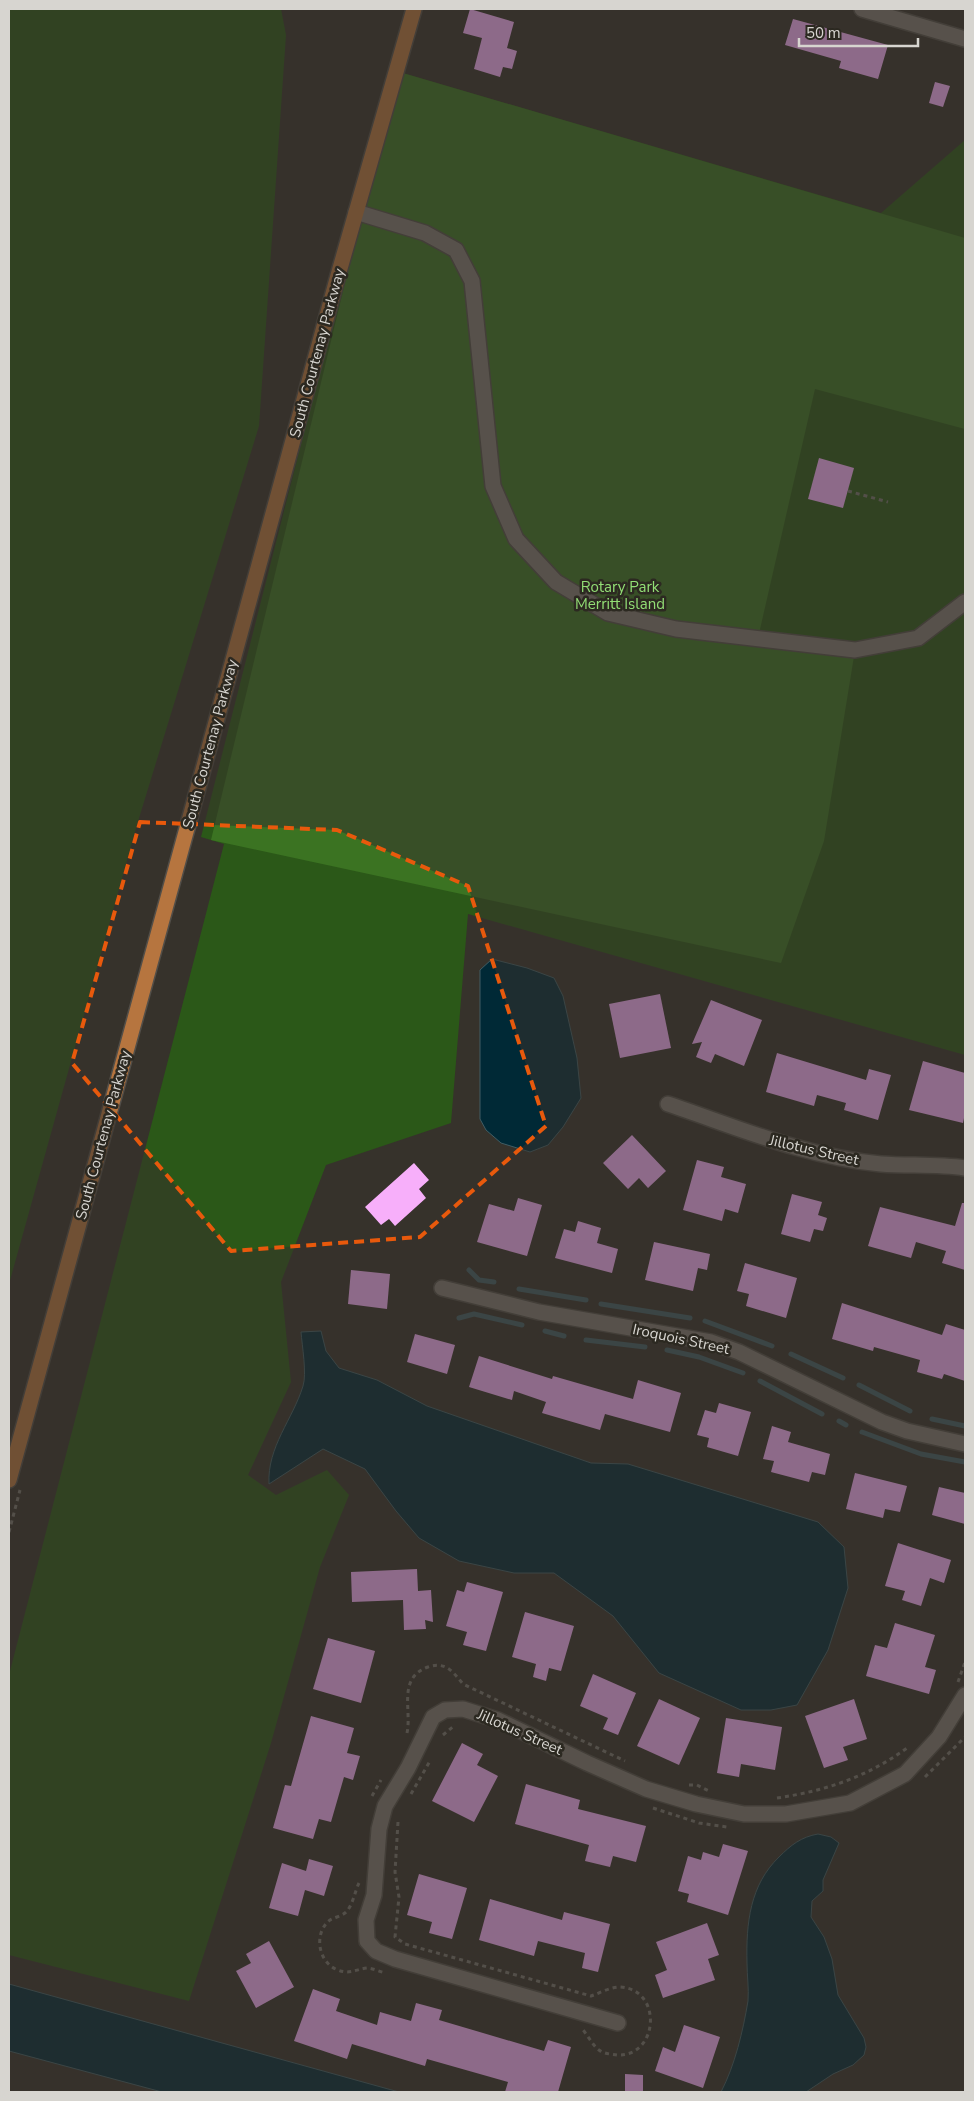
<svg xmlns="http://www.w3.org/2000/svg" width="974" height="2101" viewBox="0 0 974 2101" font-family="'Nunito Sans',sans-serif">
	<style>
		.green { fill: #2b5818 }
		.forest { fill: #3b7322 }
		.water { fill: #002936; stroke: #405d64 }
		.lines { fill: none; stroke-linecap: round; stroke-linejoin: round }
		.stream { stroke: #405d64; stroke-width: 5 }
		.building { fill: #f7affa }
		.minor-casing { stroke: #524e48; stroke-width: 18 }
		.major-casing { stroke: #524e48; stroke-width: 18 }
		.path { stroke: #77746e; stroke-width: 3; stroke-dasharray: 4 4; stroke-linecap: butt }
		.minor { stroke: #7e7971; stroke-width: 15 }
		.major { stroke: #b6753f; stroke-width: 15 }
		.marked { fill: none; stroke: #e8590c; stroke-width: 4; stroke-dasharray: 10 6; stroke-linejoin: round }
		.labels { text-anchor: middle; stroke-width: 5; stroke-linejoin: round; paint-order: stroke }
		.street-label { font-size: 15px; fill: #d7d5d0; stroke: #2c2921 }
		.park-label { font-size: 15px; fill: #92de75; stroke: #2c2921 }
	</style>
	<rect width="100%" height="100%" fill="#36322b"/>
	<!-- green -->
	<g class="green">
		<path d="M9 9H281L286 35 259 426 136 828 9 1284Z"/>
		<path d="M396 71 881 213 965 140V1055L468 914 451 1123 326 1165 281 1282 291 1382 248 1475 276 1495 327 1470 349 1495 320 1567 271 1743 189 2001 9 1955V1675L224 844 201 837Z"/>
	</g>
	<!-- forest -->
	<path class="forest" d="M396 71 965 238V429L815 389 758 638 855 650 824 841 781 963 211 840Z"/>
	<!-- water -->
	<g class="water">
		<path d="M492 959 527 968 554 978 563 996 577 1058 581 1098 563 1127 548 1145 530 1152 501 1143 486 1130 480 1119V970Z"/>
		<path d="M321 1331 326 1351 339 1368 377 1380 427 1406 591 1463 628 1464 818 1522 844 1547 848 1588 828 1650 797 1705 771 1710H741L659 1673 613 1616 554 1573H514L459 1561 419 1538 396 1511 365 1469 323 1449 269 1484C267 1447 293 1419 303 1386 307 1374 302 1345 301 1332Z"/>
		<path d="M818 1834 831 1837 839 1843 823 1880V1891L812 1901 811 1917 824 1937 832 1959 838 1995 864 2038 866 2047 864 2055 853 2065 833 2074 806 2092H721C735 2065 743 2031 748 2001 749 1989 747 1975 747 1963 746 1923 750 1885 779 1857 791 1845 801 1837 818 1834Z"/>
		<path d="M9 1984 399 2092H162L9 2051Z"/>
	</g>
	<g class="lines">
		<!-- stream -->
		<g class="stream">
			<path d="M469 1270 479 1280 494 1282"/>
			<path d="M519 1289 586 1300"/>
			<path d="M601 1304 690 1318"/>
			<path d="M459 1318 474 1314 522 1325"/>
			<path d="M705 1321 772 1346"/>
			<path d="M545 1331 564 1336"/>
			<path d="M586 1340 645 1347"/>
			<path d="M667 1350 699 1357 743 1373"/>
			<path d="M791 1354 843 1378"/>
			<path d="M760 1381 822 1414"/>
			<path d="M859 1385 910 1411"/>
			<path d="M932 1419 965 1426"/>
			<path d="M839 1421 846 1425"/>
			<path d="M862 1432 921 1454 965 1462"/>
		</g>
	</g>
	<!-- building -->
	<g class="building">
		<path d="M470 9 514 22 507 48 517 51 512 69 503 67 500 77 474 69 482 38 463 33Z"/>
		<path d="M793 19 888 45 878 79 839 68 841 61 785 45Z"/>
		<path d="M935 82 950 86 943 107 929 103Z"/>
		<path d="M819 458 854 468 843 508 808 499Z"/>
		<path d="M660 994 671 1048 620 1058 609 1004Z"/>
		<path d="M711 1000 762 1020 744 1066 715 1054 711 1063 696 1057 702 1042 692 1044Z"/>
		<path d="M777 1053 866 1080 869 1069 891 1075 878 1120 844 1110 846 1103 817 1095 814 1106 766 1092Z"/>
		<path d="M923 1061 965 1073V1113L963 1123 909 1110Z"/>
		<path d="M632 1135 666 1171 648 1188 639 1178 628 1189 603 1163Z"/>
		<path d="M697 1160 724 1167 721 1177 746 1184 738 1213 725 1209 722 1221 683 1210Z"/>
		<path d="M414 1163 429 1180 419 1189 426 1198 395 1226 389 1219 381 1225 365 1207Z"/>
		<path d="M792 1194 822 1202 818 1215 827 1218 823 1231 814 1229 810 1242 781 1234Z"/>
		<path d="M518 1198 542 1205 527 1256 477 1242 489 1204 514 1211Z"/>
		<path d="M962 1203H965V1270L942 1263 946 1251 916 1242 911 1258 868 1246 880 1207 955 1226Z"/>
		<path d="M578 1221 601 1228 597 1243 618 1249 612 1273 555 1258 564 1229 575 1232Z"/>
		<path d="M654 1242 710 1254 707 1270 698 1268 693 1291 645 1280Z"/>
		<path d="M745 1263 797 1278 786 1318 746 1306 749 1294 737 1291Z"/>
		<path d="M351 1270 390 1274 387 1309 348 1304Z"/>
		<path d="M842 1303 942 1335 946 1324 965 1330V1381L944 1374 942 1379 917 1372 920 1360 874 1347 873 1351 832 1339Z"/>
		<path d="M415 1334 455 1345 447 1374 407 1362Z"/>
		<path d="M479 1356 552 1379 553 1376 633 1399 638 1380 681 1393 670 1432 605 1414 600 1430 542 1413 546 1402 514 1391 512 1400 469 1387Z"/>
		<path d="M719 1403 751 1412 738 1456 707 1447 709 1438 697 1435 705 1410 716 1413Z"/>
		<path d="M772 1426 791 1432 788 1442 830 1454 825 1475 812 1472 809 1482 771 1472 774 1461 763 1459Z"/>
		<path d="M855 1473 907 1486 900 1512 885 1509 883 1518 846 1509Z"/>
		<path d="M939 1487 965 1493V1524L932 1515Z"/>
		<path d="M898 1543 951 1560 944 1583 930 1578 921 1606 902 1600 905 1591 885 1586Z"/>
		<path d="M417 1569 418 1591 431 1590 433 1622 425 1620 426 1629 404 1630 403 1600 352 1602 351 1572Z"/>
		<path d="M467 1582 503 1592 486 1651 463 1645 467 1632 446 1626 457 1590 464 1592Z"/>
		<path d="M525 1612 574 1626 561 1671 549 1668 546 1681 533 1677 536 1664 512 1657Z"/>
		<path d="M895 1623 935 1635 925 1667 936 1670 929 1694 866 1676 875 1645 887 1648Z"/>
		<path d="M328 1638 375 1651 361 1703 313 1689Z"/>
		<path d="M593 1674 636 1693 618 1735 603 1729 608 1718 580 1706Z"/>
		<path d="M659 1699 700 1718 679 1765 637 1746Z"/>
		<path d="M854 1699 867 1739 843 1747 848 1760 824 1768 805 1716Z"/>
		<path d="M311 1716 354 1728 347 1753 360 1756 353 1780 344 1777 331 1822 319 1819 313 1839 273 1828 285 1785 291 1786Z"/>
		<path d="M726 1718 782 1727 775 1770 741 1764 739 1777 717 1773Z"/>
		<path d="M462 1743 483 1754 477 1765 498 1776 474 1822 432 1801Z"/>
		<path d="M526 1784 580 1800 578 1809 646 1826 636 1862 613 1856 610 1867 585 1861 589 1845 515 1824Z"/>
		<path d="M723 1844 748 1851 728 1915 687 1902 689 1894 678 1891 688 1856 701 1860 703 1852 719 1857Z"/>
		<path d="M309 1859 333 1866 324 1896 305 1890 298 1916 269 1908 282 1863 306 1871Z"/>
		<path d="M419 1874 467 1888 452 1939 429 1933 432 1922 407 1915Z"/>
		<path d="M490 1899 562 1920 564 1912 610 1924 598 1972 582 1968 585 1953 538 1941 534 1956 479 1940Z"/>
		<path d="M707 1923 719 1955 708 1959 715 1980 663 1998 655 1975 667 1970 656 1942Z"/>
		<path d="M269 1941 294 1987 256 2008 236 1971 251 1963 246 1954Z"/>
		<path d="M313 1989 340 1999 336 2011 377 2025 380 2012 411 2021 416 2003 442 2010 439 2020 544 2051 548 2040 571 2047 558 2092H505L508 2082 427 2059 425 2066 352 2044 347 2059 294 2041Z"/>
		<path d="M684 2025 720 2037 703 2088 655 2071 663 2047 675 2052Z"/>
		<path d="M625 2074 643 2075V2092H625Z"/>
	</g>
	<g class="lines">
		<!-- minor casing -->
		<g class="minor-casing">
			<g id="minor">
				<path d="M862 9 965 39"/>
				<path d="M356 212 425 233 456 250 472 281 493 486 516 539 556 582 608 613 676 629 855 650 918 638 965 602"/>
				<path d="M668 1104C739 1128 806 1157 881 1164 909 1166 937 1164 965 1168"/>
				<path d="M442 1288 539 1312 711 1342 739 1352 882 1422 907 1431 965 1444"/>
				<path d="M618 2023 395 1959 376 1951 367 1941 366 1920 374 1895 379 1829 385 1806 408 1768 433 1717 445 1710 463 1709 498 1720 587 1763 646 1789 696 1804 744 1814H786L850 1803 905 1774 939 1737 965 1695"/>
			</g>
		</g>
		<!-- major casing -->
		<g class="major-casing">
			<path id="major" d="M9 1480 337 279 414 9"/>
		</g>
		<!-- path -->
		<g class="path">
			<path d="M848 491 888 502"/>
			<path d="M9 1532 20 1490"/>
			<path d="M958 1682 965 1662"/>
			<path d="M407 1733C412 1710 397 1678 428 1667 446 1661 453 1672 463 1684L625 1761"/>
			<path d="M443 1735 455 1725"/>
			<path d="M925 1777 965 1737"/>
			<path d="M689 1785H697L709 1791"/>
			<path d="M411 1794 430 1761"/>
			<path d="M372 1796 381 1780"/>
			<path d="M777 1798C825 1791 867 1777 907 1748"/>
			<path d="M653 1808 699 1823 727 1827"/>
			<path d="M398 1822 395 1872 399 1897 395 1937 405 1944 591 1996C600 1993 610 1987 620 1987 663 1989 659 2057 617 2055 611 2054 604 2054 599 2050 592 2045 588 2035 582 2029"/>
			<path d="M359 1883C355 1891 353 1904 347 1911 343 1916 335 1917 330 1920 313 1933 318 1963 338 1970 350 1975 356 1969 367 1968 373 1968 380 1972 386 1973"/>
		</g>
		<!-- minor -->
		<use href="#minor" class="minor"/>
		<!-- major -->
		<use href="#major" class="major"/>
	</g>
	<!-- marked area -->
	<path d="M0 0H974V2101H0ZM140 822 337 830 468 886 546 1126 420 1237 231 1251 72 1063Z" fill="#36322b" fill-opacity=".55" fill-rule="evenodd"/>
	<path class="marked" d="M140 822 337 830 468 886 546 1126 420 1237 231 1251 72 1063Z"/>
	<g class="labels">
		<!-- street labels -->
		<g class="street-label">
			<text transform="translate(317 353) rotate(-75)" y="5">South Courtenay Parkway</text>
			<text transform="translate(210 744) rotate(-75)" y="5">South Courtenay Parkway</text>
			<text transform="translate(103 1135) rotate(-75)" y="5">South Courtenay Parkway</text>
			<text transform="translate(814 1150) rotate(13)" y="5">Jillotus Street</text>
			<text transform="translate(681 1339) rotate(12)" y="5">Iroquois Street</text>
			<text transform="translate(520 1732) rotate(24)" y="5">Jillotus Street</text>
		</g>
		<!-- park labels -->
		<g class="park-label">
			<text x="620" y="592">Rotary Park<tspan x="620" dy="17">Merritt Island</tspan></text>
		</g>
	</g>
	<!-- border -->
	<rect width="974" height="2101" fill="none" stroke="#d7d5d0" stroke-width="20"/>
	<!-- scale -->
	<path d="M799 38v8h119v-8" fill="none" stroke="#d7d5d0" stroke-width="2.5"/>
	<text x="806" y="38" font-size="15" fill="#d7d5d0" stroke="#2c2921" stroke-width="4" paint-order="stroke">50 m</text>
</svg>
